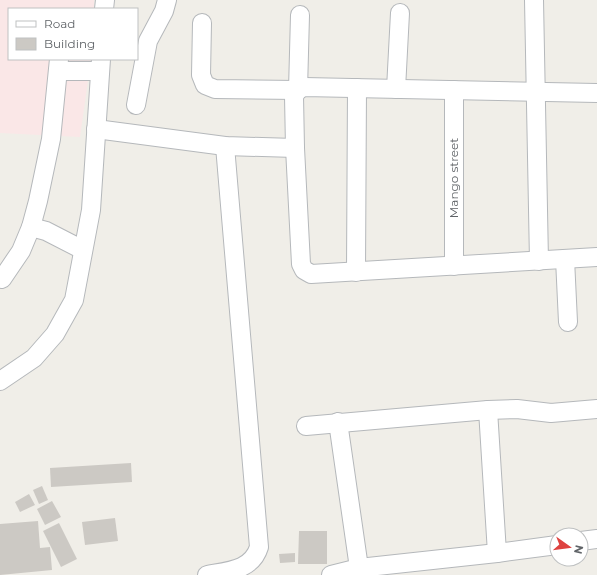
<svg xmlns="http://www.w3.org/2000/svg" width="597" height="575" viewBox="0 0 597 575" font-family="Montserrat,sans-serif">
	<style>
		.medical { fill: #fae7e7 }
		.building { fill: #ccc9c4 }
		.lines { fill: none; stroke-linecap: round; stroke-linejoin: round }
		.minor-casing { stroke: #b5b8bb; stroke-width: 20 }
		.minor { stroke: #fff; stroke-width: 18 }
		.labels { text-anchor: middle; stroke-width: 3.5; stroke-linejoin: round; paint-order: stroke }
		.street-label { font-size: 12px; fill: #5f6367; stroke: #fff }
	</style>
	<rect width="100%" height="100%" fill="#f0eee8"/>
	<!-- medical -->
	<path class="medical" d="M0 0H94V9H9V59H91L80 137 0 133Z"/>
	<!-- building -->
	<g class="building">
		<path d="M131 463 132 482 51 487 50 468Z"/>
		<path d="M42 486 48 500 39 504 33 490Z"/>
		<path d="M29 494 35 505 20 512 15 502Z"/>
		<path d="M52 501 61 517 45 525 37 509Z"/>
		<path d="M115 518 118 541 85 545 82 522Z"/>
		<path d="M38 521 40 548 50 547 52 570 0 575V524Z"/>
		<path d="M59 523 77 559 61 567 43 531Z"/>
		<path d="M299 531H327V564H298Z"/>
		<path d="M295 553V562L280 563 279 554Z"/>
	</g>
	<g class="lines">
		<!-- minor casing -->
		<g class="minor-casing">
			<g id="minor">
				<path d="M534 0 539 261"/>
				<path d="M104 9 105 0"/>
				<path d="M202 23 201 75 205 85 215 89 298 90"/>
				<path d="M58 71H100"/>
				<path d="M396 89 400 13"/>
				<path d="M298 90 300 15"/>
				<path d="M454 90V266"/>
				<path d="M597 93 304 87 298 90 294 96 295 148 301 264 304 270 311 274 597 257"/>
				<path d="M136 105 148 41 164 11 167 0"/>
				<path d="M96 129 225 146 295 148"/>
				<path d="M31 227 46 231 83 250"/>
				<path d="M565 259 568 322"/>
				<path d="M356 272 357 88"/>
				<path d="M2 279 21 251 31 227 38 201 51 139 59 59"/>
				<path d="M0 381 34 358 55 334 74 300 91 210 101 59"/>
				<path d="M488 410 497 553"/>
				<path d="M338 422 359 568"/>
				<path d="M306 426 488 410 517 409 551 413 597 409"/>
				<path d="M581 541 597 539"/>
				<path d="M207 575C229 571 252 570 259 547L225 146"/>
				<path d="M331 575 359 568 497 553 557 545"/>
			</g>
		</g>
		<!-- minor -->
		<use href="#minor" class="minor"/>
	</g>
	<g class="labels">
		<!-- street labels -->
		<g class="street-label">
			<text transform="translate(454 178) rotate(-90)" y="4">Mango street</text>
		</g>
	</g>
	<!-- legend -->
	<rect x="8" y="8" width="130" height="52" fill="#ffffff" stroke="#bfc1c2"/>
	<rect x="16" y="21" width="20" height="6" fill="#ffffff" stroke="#bfc1c2"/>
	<text x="44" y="28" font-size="12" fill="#5f6367">Road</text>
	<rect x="16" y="38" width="20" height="12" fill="#ccc9c4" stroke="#bfc1c2"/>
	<text x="44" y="48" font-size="12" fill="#5f6367">Building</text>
	<!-- north arrow -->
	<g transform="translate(569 547) rotate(104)"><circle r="19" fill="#ffffff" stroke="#bfc1c2"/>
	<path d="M0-3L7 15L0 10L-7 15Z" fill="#de4240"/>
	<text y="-6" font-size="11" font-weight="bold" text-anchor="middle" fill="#5f6367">N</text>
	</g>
</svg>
